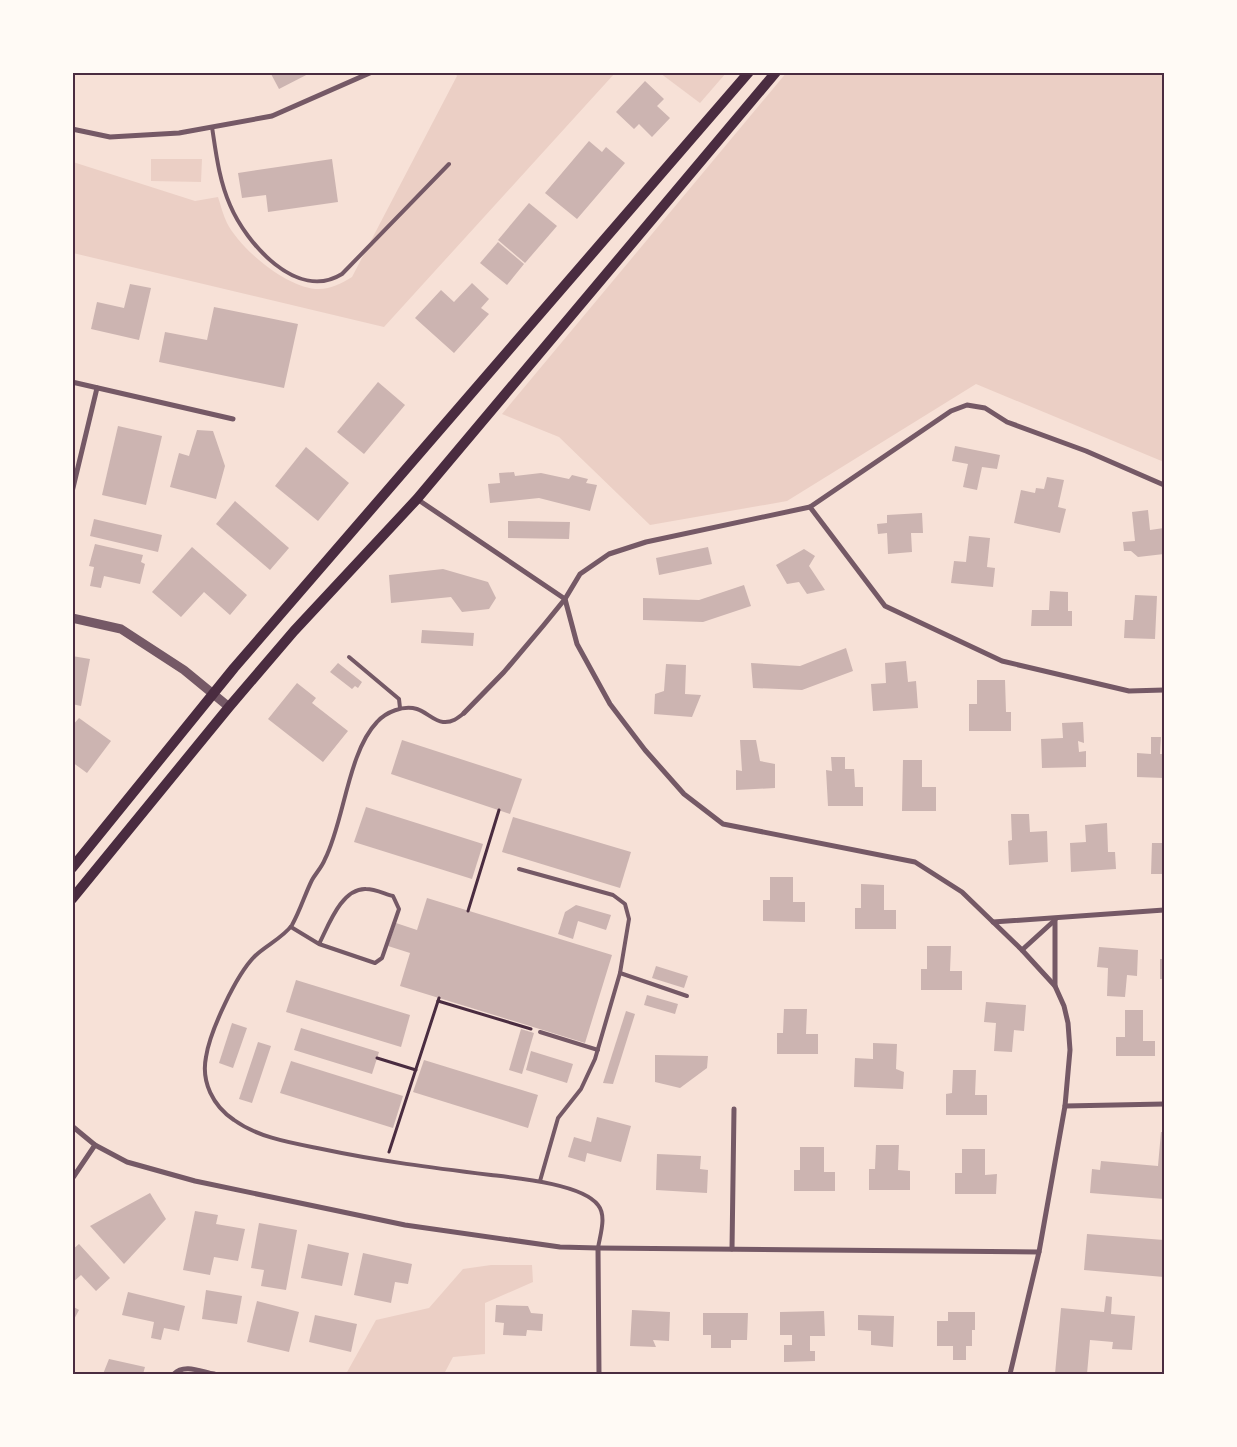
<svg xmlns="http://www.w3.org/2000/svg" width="1237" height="1447" viewBox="0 0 1237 1447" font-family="'Work Sans',sans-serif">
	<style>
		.green { fill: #ebcfc5 }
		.building { fill: #ccb4b1 }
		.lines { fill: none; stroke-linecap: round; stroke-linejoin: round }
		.path { stroke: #4a2c40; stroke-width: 3 }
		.service { stroke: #755966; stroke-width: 4 }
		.minor { stroke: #755966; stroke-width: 5 }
		.tertiary { stroke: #755966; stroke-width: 9 }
		.secondary { stroke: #4a2c40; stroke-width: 10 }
		.neatline { fill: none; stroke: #4a2c40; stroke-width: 2 }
	</style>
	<rect width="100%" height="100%" fill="#f7e1d7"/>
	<!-- green -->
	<g class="green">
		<path d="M787 72 1164 73V462L976 384 787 501 650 525 559 437 502 414Z"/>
		<path d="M455 73H615L384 327 73 253V162L195 201 218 197C221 206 223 215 227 223 241 250 288 289 319 289 331 289 342 283 352 277L457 76Z"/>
		<path d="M660 73H726L700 103Z"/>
		<path d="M151 159H202L201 182 151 181Z"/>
		<path d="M491 1265H532L533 1282 485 1303V1354L453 1357 444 1374H346L376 1320 429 1308 463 1269Z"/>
	</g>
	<!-- building -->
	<g class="building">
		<path d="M270 72H312L279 89Z"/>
		<path d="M645 81 664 99 657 106 670 118 652 137 639 124 634 129 616 112Z"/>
		<path d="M589 141 602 152 606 147 625 163 577 219 545 193Z"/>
		<path d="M332 159 338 202 268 212 266 195 242 198 238 173Z"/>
		<path d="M529 203 557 226 525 263 498 240Z"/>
		<path d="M498 242 524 264 507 285 480 263Z"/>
		<path d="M472 283 489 299 481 308 489 314 454 353 415 318 441 290 454 302Z"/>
		<path d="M130 284 151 288 139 340 91 329 97 302 124 308Z"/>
		<path d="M214 307 298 324 284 388 159 362 165 332 207 340Z"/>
		<path d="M378 382 405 405 364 454 337 432Z"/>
		<path d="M118 426 162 436 146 505 102 495Z"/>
		<path d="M197 430 213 431 225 466 216 499 170 487 179 453 189 456Z"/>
		<path d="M955 446 1000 455 997 469 982 467 977 490 963 487 968 464 952 461Z"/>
		<path d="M306 447 349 483 318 521 275 486Z"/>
		<path d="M514 472 515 476 541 473 569 479 572 475 588 479 586 483 597 485 590 511 539 498 490 503 488 484 500 483 499 473Z"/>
		<path d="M1047 477 1064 480 1058 507 1066 509 1060 533 1014 523 1021 490 1035 493 1036 488 1044 489Z"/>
		<path d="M235 501 289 548 270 570 216 524Z"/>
		<path d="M1148 510 1150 530 1164 528V554L1138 557 1131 551H1124L1123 542 1135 541 1132 512Z"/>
		<path d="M922 513 923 533H911L912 552 888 554 887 533 878 534 877 524 887 523V515Z"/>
		<path d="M94 519 162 535 158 552 90 536Z"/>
		<path d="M508 521 570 522 569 539 508 538Z"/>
		<path d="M969 536 990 538 987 567 995 568 993 587 951 583 954 561 966 562Z"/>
		<path d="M95 544 143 555 141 562 145 564 140 584 104 576 101 588 90 586 94 567 89 566Z"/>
		<path d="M192 547 247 595 230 615 204 592 181 617 152 592Z"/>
		<path d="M708 547 712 564 659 575 656 558Z"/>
		<path d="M804 549 815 556 809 566 825 590 807 594 799 582 787 584 776 565Z"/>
		<path d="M443 569 488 582 496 598 489 609 462 612 451 597 391 603 389 575Z"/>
		<path d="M744 585 751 606 703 622 643 620V598L699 600Z"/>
		<path d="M1050 591 1068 592V611H1072V626H1031L1032 610H1049Z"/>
		<path d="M1135 595 1157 596 1155 639 1124 638 1125 620H1133Z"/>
		<path d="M422 630 474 633 473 646 421 643Z"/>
		<path d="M846 648 853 671 802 690 753 688 751 663 800 666Z"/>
		<path d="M72 656 90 659 81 706 72 704Z"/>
		<path d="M906 661 908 682 916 681 918 708 873 711 871 684 886 683 885 663Z"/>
		<path d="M338 663 362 682 358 688 355 686 352 689 330 672Z"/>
		<path d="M666 664 686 665 685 694 701 695 692 717 654 714 655 694 664 691Z"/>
		<path d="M977 680H1005L1006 712H1011V731H969V704H977Z"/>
		<path d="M297 683 316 698 312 703 348 731 323 762 268 719Z"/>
		<path d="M79 718 111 741 87 773 72 762V726Z"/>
		<path d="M1083 722 1084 743 1078 741 1079 752 1086 751V767L1042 768 1041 739 1063 738 1062 723Z"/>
		<path d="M1151 737H1161L1160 754H1164V778L1137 777V753L1151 754Z"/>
		<path d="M402 740 522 779 510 814 391 774Z"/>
		<path d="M740 740H756L760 761 775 764V788L736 790V770L742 771Z"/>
		<path d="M831 757H845V769H854L855 787H863V806H828L826 770 832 771Z"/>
		<path d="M903 760H922V787H936V811H902Z"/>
		<path d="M366 807 483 844 472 879 354 842Z"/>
		<path d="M1011 814H1029L1030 832 1047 831 1048 862 1009 865 1008 841 1012 840Z"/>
		<path d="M513 817 631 852 620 888 502 852Z"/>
		<path d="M1107 823 1108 852H1115L1116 869 1071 872 1070 843 1086 842 1085 825Z"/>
		<path d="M1152 843H1164V874H1151Z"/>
		<path d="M770 877H793V902H805V922L763 921V900H770Z"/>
		<path d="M861 884 884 885V910H896V929H855V908H861Z"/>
		<path d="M427 898 612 955 585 1043 400 986 410 953 388 946 396 923 417 930Z"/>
		<path d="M576 905 611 915 606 930 578 921 573 939 558 934 565 912Z"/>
		<path d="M927 946H951L950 971H962V990H921V969H927Z"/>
		<path d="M1099 947 1138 950 1137 976 1127 975 1125 997 1107 996 1108 968 1097 967Z"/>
		<rect x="1160" y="959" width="4" height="20"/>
		<path d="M656 966 688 976 684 988 652 978Z"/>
		<path d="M296 980 410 1015 401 1047 286 1012Z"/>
		<path d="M647 995 678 1004 675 1014 644 1005Z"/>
		<path d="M986 1002 1026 1005 1024 1031 1014 1030 1012 1052 994 1051 996 1023 984 1022Z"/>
		<path d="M784 1009H807L806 1034H818V1054H777V1033H783Z"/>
		<path d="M1125 1010H1143V1041H1155V1056H1116V1037H1125Z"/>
		<path d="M626 1011 635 1014 613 1084 603 1083Z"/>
		<path d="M232 1023 247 1028 233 1068 219 1063Z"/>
		<path d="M301 1028 379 1052 372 1074 294 1050Z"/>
		<path d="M521 1029 534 1033 522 1074 509 1070Z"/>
		<path d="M258 1042 271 1046 252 1103 239 1099Z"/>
		<path d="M873 1043 897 1044 896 1069 904 1072 903 1089 854 1087 855 1058 873 1059Z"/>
		<path d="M531 1051 573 1064 567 1083 526 1070Z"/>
		<path d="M655 1055 708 1056 707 1068 680 1088 655 1082Z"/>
		<path d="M424 1060 538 1095 528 1128 413 1092Z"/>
		<path d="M291 1061 403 1096 393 1128 280 1093Z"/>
		<path d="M953 1070H976L975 1095H987V1115H946V1094L952 1093Z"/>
		<path d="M597 1117 631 1126 621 1162 587 1153 585 1162 568 1157 574 1137 591 1142Z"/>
		<path d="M1161 1132H1164V1199L1090 1193 1092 1169 1100 1170 1101 1161 1158 1166Z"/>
		<path d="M876 1145H899L898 1170 910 1171V1190H869V1169H875Z"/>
		<path d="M800 1147H824V1172H835V1191H794V1170H800Z"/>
		<path d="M962 1149H985V1175L997 1174 996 1194H955V1173H962Z"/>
		<path d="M657 1154 701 1156 700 1169 708 1170 707 1193 656 1190Z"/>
		<path d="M150 1193 166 1219 124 1264 90 1226Z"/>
		<path d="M195 1211 218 1215 216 1224 245 1229 238 1261 214 1257 210 1275 183 1270Z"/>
		<path d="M259 1223 297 1230 286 1290 261 1286 264 1270 251 1268Z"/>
		<path d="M1087 1234 1164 1240V1277L1084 1270Z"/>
		<path d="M79 1244 110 1278 96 1291 81 1275 72 1283V1250Z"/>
		<path d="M308 1244 349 1253 342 1286 301 1278Z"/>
		<path d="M363 1253 412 1264 408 1284 395 1282 391 1303 354 1295Z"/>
		<path d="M206 1290 242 1296 237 1324 202 1319Z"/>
		<path d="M128 1292 185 1306 179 1331 164 1328 161 1340 151 1338 154 1322 122 1315Z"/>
		<path d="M1106 1296 1112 1297 1111 1314 1135 1316 1132 1350 1112 1349 1113 1342 1090 1340 1087 1374H1055L1061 1308 1104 1312Z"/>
		<path d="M257 1301 299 1312 289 1352 247 1342Z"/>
		<path d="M496 1305 528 1306 531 1313 543 1314 542 1331 527 1330 526 1336 503 1335 504 1323 495 1322Z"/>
		<path d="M72 1306 79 1310 72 1323Z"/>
		<path d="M632 1310 670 1312 669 1341 653 1340 656 1347 630 1346Z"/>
		<path d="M824 1311 825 1336H810V1351H815V1361L784 1362V1345H792V1335H780V1312Z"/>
		<path d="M948 1312H975V1330H972V1346H966V1360H953V1346H937V1321H948Z"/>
		<path d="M703 1313H748L747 1340H731V1348H711V1335H703Z"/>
		<path d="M315 1315 357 1324 351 1352 309 1342Z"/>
		<path d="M858 1315 894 1316 893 1347 871 1345V1331L858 1330Z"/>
		<path d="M109 1359 145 1367 143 1374H103Z"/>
	</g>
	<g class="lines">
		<!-- path -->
		<g class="path">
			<path d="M468 911 499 810"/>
			<path d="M438 1001 531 1029"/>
			<path d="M377 1058 416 1070"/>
			<path d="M389 1152 439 998"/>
		</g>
		<!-- service -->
		<g class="service">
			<path d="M212 127C216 153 219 180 230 205 246 243 297 302 342 274L449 164"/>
			<path d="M349 657 399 699 400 708"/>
			<path d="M464 713C458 718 452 723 443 722 434 721 426 712 417 709 403 705 386 712 377 722 348 752 344 822 325 859 322 867 316 873 312 880 305 894 300 911 292 925 284 937 265 946 255 956 236 975 210 1031 206 1057 201 1082 213 1106 234 1120 259 1138 292 1143 322 1149 378 1161 434 1168 491 1175 517 1178 582 1184 598 1205 607 1216 600 1235 598 1248"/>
			<path d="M519 869 613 895 625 904 629 919 620 973 595 1059 581 1089 558 1118 540 1181"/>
			<path d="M291 927 319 944 375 963 382 958 399 909 393 896C385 894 375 889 366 889 341 888 328 927 319 944"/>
			<path d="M620 973 687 996"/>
			<path d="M540 1032 598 1050"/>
		</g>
		<!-- minor -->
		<g class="minor">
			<path d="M72 129 110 137 179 133 272 116 372 72"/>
			<path d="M72 382 233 419"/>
			<path d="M1164 485 1086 451 1007 422 985 408 967 405 951 411 810 507 885 606 1002 661 1129 691 1164 690"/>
			<path d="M72 492 97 388"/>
			<path d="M417 499 565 599 577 644 610 704 645 750 684 794 723 824 915 862 962 892 1022 950 1055 986 1064 1006 1068 1023 1070 1050 1065 1106 1039 1252 1010 1374"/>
			<path d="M464 713 504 672 543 626 565 599 580 574 609 554 646 542 810 507"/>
			<path d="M993 922 1164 910"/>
			<path d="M1022 950 1055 920"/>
			<path d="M1055 986V919"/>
			<path d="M1065 1106 1164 1104"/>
			<path d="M72 1126 95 1145 127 1162 195 1181 405 1225 560 1247 598 1248 1039 1252"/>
			<path d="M72 1179 95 1145"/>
			<path d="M598 1248 599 1374"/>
			<path d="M732 1249 734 1109"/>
			<path d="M174 1374C184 1363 202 1372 214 1374"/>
		</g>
		<!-- tertiary -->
		<path class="tertiary" d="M72 618 121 629 184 670 229 707"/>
		<!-- secondary -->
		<g class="secondary">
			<path d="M72 868 234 668 749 72"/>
			<path d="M72 899 229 707 294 631 417 499 776 72"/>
		</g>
	</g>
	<!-- border -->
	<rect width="1237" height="1447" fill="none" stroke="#fffaf5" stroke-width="148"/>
	<rect x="74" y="74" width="1089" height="1299" class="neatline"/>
</svg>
